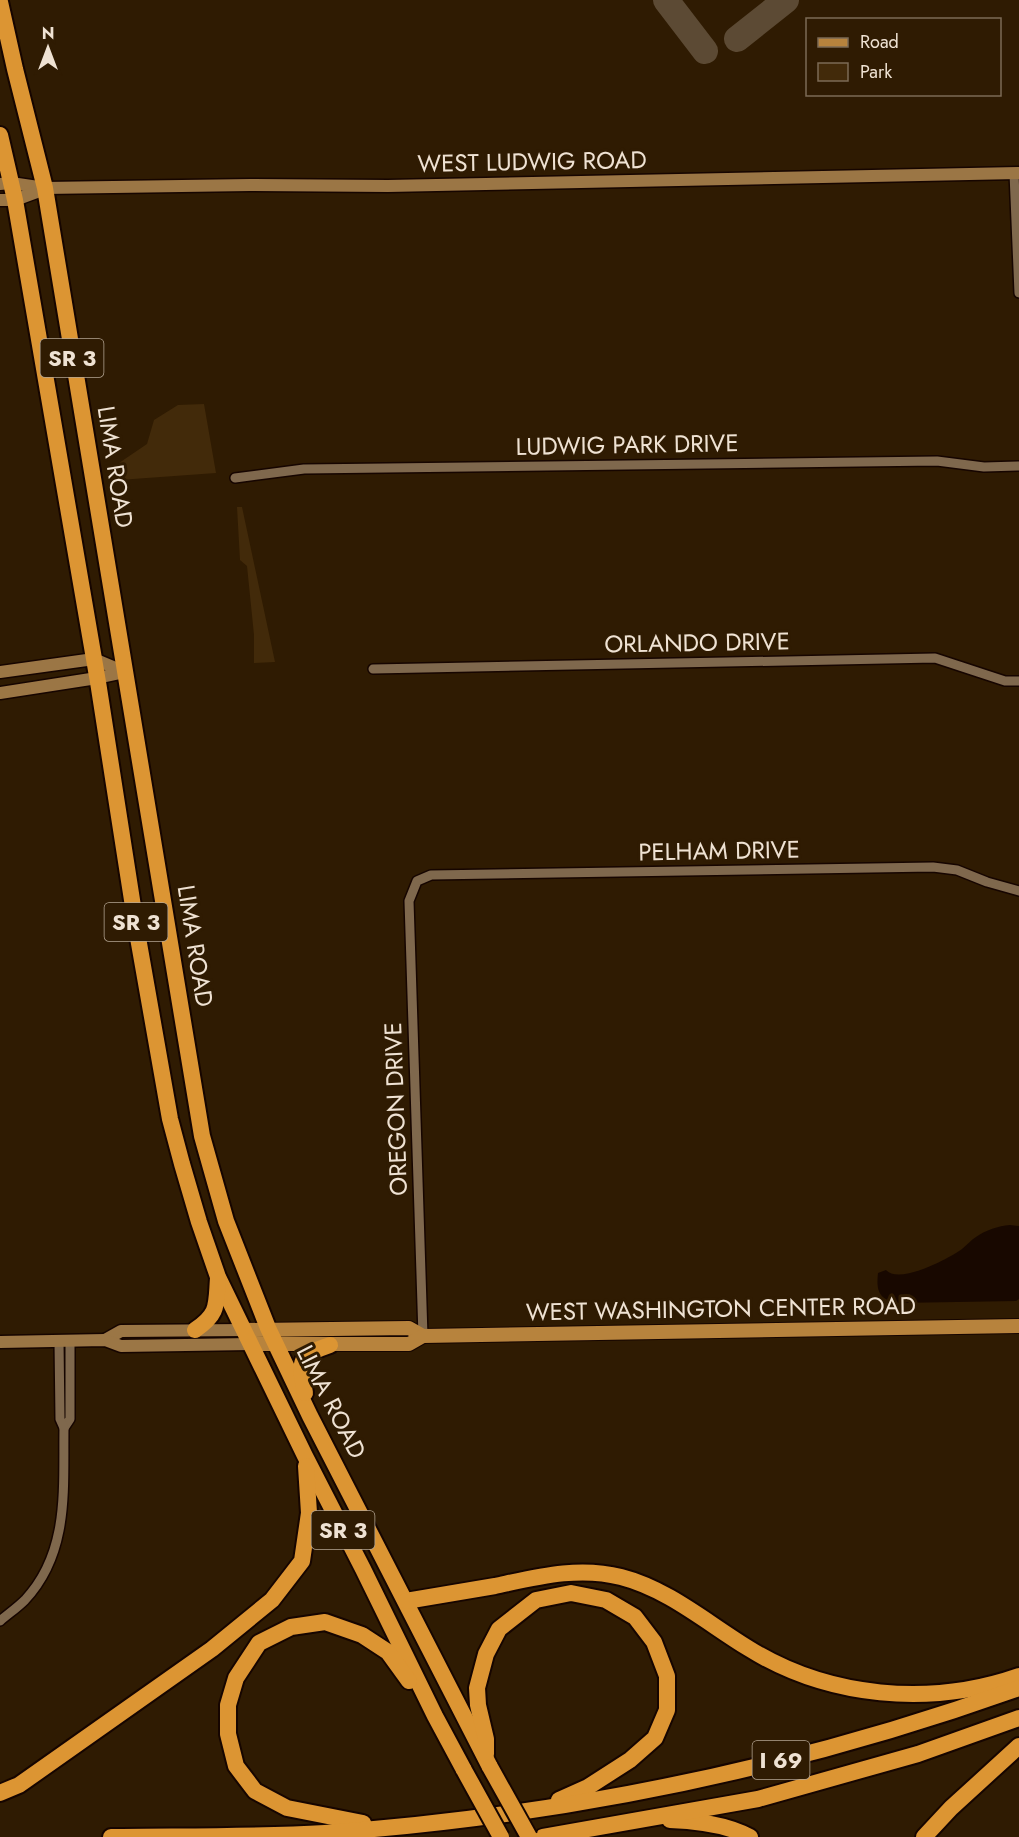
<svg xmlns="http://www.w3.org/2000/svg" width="1019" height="1837" viewBox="0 0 1019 1837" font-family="Jost,sans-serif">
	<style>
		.green { fill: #422a0a }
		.water { fill: #180800 }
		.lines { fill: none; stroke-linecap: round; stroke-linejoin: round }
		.taxiway { stroke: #5c4a34; stroke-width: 26 }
		.street-casing { stroke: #160500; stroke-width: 12 }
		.secondary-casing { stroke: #160500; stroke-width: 15 }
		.primary-casing { stroke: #160500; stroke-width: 16 }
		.highway-casing { stroke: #160500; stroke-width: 20 }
		.street { stroke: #7f684d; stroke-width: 9 }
		.secondary { stroke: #9b7645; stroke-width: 12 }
		.primary { stroke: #b7833d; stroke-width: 14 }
		.highway { stroke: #dc9533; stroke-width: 16 }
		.highway-bridge-casing { stroke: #160500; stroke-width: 20; stroke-linecap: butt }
		.highway-bridge { stroke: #dc9533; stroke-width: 16 }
		.labels { text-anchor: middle; stroke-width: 6; stroke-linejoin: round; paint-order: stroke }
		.shield { fill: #2f1b02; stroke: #b5a694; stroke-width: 1.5 }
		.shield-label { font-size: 22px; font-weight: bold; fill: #efe2d3 }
		.street-label { font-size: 24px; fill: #efe2d3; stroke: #2f1b02 }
	</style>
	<rect width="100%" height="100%" fill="#2f1b02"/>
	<!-- green -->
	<g class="green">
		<path d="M204 404 216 473 119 480V463L147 444 154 420 178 405Z"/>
		<path d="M237 507H242L275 662 254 663V635L247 566 240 560Z"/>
	</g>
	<!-- water -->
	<path class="water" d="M1010 1225 1019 1226V1299L1016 1301 897 1303C879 1299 876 1291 878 1273L886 1270C899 1285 948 1259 962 1249 967 1245 971 1240 976 1237 986 1230 998 1226 1010 1225Z"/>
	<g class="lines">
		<!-- taxiway -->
		<g class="taxiway">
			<path d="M666 0 705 51"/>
			<path d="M737 39 786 0"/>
		</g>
		<!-- street casing -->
		<g class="street-casing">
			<g id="street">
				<path d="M1014 173 1019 293"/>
				<path d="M235 478 304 469 937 461 984 467 1019 466"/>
				<path d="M373 669 935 658 1005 681H1019"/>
				<path d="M423 1336 409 901 417 881 431 875 933 867 957 870 987 882 1019 891"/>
				<path d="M64 1428 70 1419V1341"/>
				<path d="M0 1621C8 1614 17 1608 25 1600 70 1552 63 1488 64 1428L60 1419 59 1341"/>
			</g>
		</g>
		<!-- secondary casing -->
		<g class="secondary-casing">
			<g id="secondary">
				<path d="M0 184 11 183 45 188 250 185 388 186 1019 173"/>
				<path d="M0 200H15L42 190"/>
				<path d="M0 672 94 659 125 672"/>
				<path d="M0 693 97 678 125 672"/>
				<path d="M105 1340 121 1331 244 1330"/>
				<path d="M0 1342 105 1340 121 1346 251 1344"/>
			</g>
		</g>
		<!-- primary casing -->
		<g class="primary-casing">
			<g id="primary">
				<path d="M244 1330 409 1328 423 1336"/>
				<path d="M251 1344H409L423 1336 1019 1326"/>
			</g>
		</g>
		<!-- highway casing -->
		<g class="highway-casing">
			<g id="highway">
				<path d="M0 2 15 69 45 188 202 1136 226 1221 268 1328 310 1416 490 1767"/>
				<path d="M0 135 15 200 98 682 137 932 170 1119 182 1164 199 1222 218 1277 305 1456 363 1569 435 1716 464 1770"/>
				<path d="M195 1330C219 1314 216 1305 218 1278"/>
				<path d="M305 1393C299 1361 297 1356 330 1345"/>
				<path d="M406 1601C436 1596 465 1591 495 1586 537 1577 578 1566 621 1577 668 1589 707 1623 748 1648 828 1698 930 1707 1019 1676"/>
				<path d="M486 1754V1739L478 1705 477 1688 486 1654 499 1629 536 1600 571 1593 606 1600 635 1617 654 1642 667 1676V1710L655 1738 630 1760 588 1787 559 1800"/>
				<path d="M0 1793 19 1785 212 1649 272 1600 302 1561 309 1513 306 1466"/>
				<path d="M670 1820C697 1821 726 1824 750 1837"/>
				<path d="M363 1823 287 1808 255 1791 236 1766 228 1734V1705L236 1678 259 1643 291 1627 325 1622 362 1635 388 1652 409 1681"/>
				<path d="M111 1837C182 1836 254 1837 325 1833 561 1816 796 1768 1019 1688"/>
				<path d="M543 1837 758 1799 918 1754 1019 1718"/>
				<path d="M924 1837 951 1808 1019 1746"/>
			</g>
		</g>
		<!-- street -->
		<use href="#street" class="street"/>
		<!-- secondary -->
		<use href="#secondary" class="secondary"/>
		<!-- primary -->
		<use href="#primary" class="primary"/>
		<!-- highway -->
		<use href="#highway" class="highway"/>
		<!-- highway-bridge casing -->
		<g class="highway-bridge-casing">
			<g id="highway-bridge">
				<path d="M490 1767 529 1837"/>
				<path d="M464 1770 501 1837"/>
			</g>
		</g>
		<!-- highway-bridge -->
		<use href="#highway-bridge" class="highway-bridge"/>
	</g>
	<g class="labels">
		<!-- shield labels -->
		<g class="shield">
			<rect x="40.5" y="339" width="63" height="38" rx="4.5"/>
			<rect x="104.5" y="903" width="63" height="38" rx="4.5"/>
			<rect x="311.5" y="1511" width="63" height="38" rx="4.5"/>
			<rect x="752.5" y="1741" width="57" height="38" rx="4.5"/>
		</g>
		<g class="shield-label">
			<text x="72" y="366">SR 3</text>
			<text x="136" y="930">SR 3</text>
			<text x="343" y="1538">SR 3</text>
			<text x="781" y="1768">I 69</text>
		</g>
		<!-- street labels -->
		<g class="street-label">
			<text transform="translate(532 162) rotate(-1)" y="8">WEST LUDWIG ROAD</text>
			<text transform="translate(627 445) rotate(-1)" y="8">LUDWIG PARK DRIVE</text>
			<text transform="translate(115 467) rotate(81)" y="8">LIMA ROAD</text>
			<text transform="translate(697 643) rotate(-1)" y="8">ORLANDO DRIVE</text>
			<text transform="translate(719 851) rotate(-1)" y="8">PELHAM DRIVE</text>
			<text transform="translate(195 946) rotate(81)" y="8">LIMA ROAD</text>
			<text transform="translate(396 1109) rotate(-92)" y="8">OREGON DRIVE</text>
			<text transform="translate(721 1309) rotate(-1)" y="8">WEST WASHINGTON CENTER ROAD</text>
			<text transform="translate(331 1402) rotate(63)" y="8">LIMA ROAD</text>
		</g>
	</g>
	<!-- legend -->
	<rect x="806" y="18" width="195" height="78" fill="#2f1b02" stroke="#7c6b56" stroke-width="1.5"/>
	<rect x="818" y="38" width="30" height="9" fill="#b7833d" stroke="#7c6b56" stroke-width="1.5"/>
	<text x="860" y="48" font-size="18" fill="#efe2d3">Road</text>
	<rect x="818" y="63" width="30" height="18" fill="#422a0a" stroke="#7c6b56" stroke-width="1.5"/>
	<text x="860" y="78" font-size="18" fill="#efe2d3">Park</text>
	<!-- north arrow -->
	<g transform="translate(48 48)" stroke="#2f1b02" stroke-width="4.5" paint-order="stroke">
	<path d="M0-4.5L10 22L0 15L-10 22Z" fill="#efe2d3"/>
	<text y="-9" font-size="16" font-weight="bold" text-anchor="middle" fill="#efe2d3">N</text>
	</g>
</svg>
